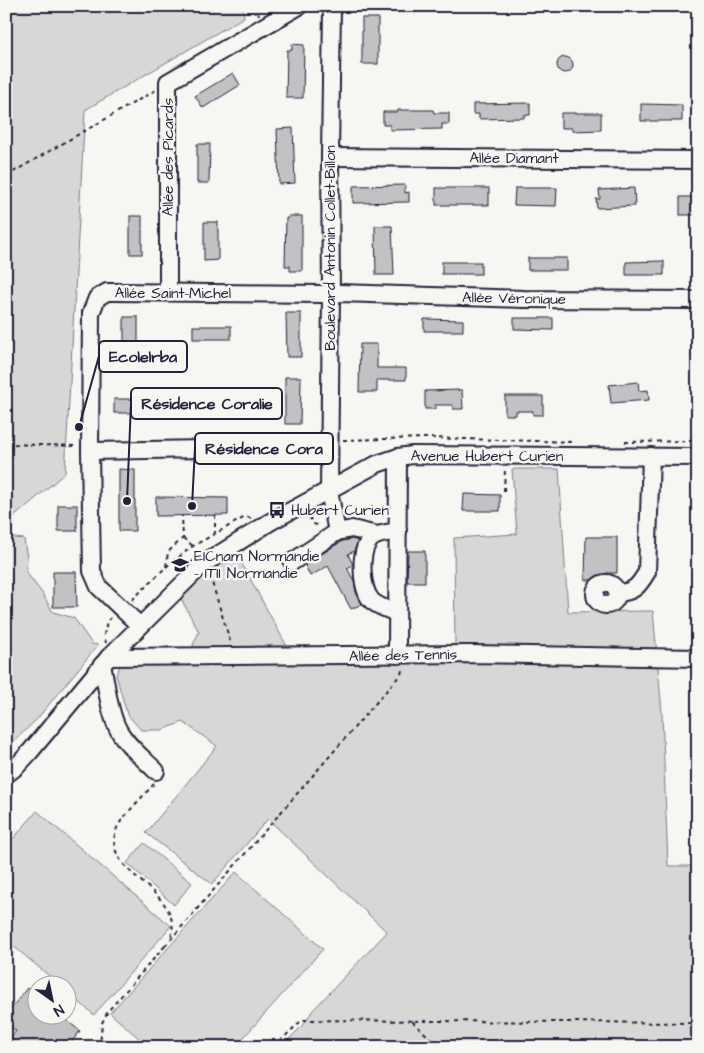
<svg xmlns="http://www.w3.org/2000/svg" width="704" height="1053" viewBox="0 0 704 1053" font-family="'Architects Daughter',sans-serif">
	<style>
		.green { fill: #d7d7d7; stroke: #7c7c89 }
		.building { fill: #c2c2c4; stroke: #22223b }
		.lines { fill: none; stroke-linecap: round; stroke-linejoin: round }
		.minor-casing { stroke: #22223b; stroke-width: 20 }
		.path { stroke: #22223b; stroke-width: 2; stroke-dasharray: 4 4; stroke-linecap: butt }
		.minor { stroke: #f6f6f2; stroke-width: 16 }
		.labels { text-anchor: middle; stroke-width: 5; stroke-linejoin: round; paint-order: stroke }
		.street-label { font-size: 15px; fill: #22223b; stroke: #f6f6f2 }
		.poi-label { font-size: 15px; fill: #22223b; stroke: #f6f6f2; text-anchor: start }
		.leader { fill: none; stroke: #22223b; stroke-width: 2 }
		.callout-dot { fill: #22223b; stroke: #f6f6f2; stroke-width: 2 }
		.callout { fill: #f6f6f2; stroke: #22223b; stroke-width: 2 }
		.callout-label { font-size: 16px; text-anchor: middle; font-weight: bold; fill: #22223b }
	</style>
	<rect width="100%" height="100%" fill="#f6f6f2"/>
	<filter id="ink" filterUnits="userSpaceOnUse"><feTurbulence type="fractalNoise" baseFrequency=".02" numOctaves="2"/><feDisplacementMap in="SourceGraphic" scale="10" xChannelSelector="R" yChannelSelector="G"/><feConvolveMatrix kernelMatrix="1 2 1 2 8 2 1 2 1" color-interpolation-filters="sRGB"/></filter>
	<g filter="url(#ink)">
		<!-- green -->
		<g class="green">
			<path d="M6 6H243L244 17 85 110 65 473 6 524Z"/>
			<path d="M512 469H559L568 612 653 611 662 713 668 866H698V1047H281L303 1025 313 1010 387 932 268 819 212 884 146 833 217 746 183 722 162 730H141L127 714 116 675 121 664 194 663 193 645 199 632 180 597 208 569 235 551 295 661 384 663 457 662 455 648 454 538 517 534Z"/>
			<path d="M6 537 24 539 27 558 26 572 42 593 53 612 74 618 92 644 98 645 37 719 6 749Z"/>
			<path d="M37 811 171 926 94 1015 68 992V986L60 985 6 940V847Z"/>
			<path d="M144 843 192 883 174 905 127 863Z"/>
			<path d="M236 872 323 949 235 1047H149L110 1013Z"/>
		</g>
		<!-- building -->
		<g class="building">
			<rect x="362" y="18" width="16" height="46"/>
			<path d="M292 44 304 45 303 98H286L287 50H292Z"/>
			<circle cx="565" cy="65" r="8"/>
			<path d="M233 73 240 85 203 108 195 96Z"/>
			<path d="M530 103V115H524V118L479 119V114H473V104Z"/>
			<path d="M641 104 682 105V121H641Z"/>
			<path d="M398 110H433L434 113H449V124H442V129L390 130V125H383V112H398Z"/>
			<path d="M561 113H601V130L572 131V128H561Z"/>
			<path d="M293 128 295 183 279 184 277 129Z"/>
			<path d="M197 144H210L209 183H197Z"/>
			<path d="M405 185V193L409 192V202L353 203V186Z"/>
			<rect x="436" y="188" width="53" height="17"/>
			<path d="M515 188H557L556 206 514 205Z"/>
			<path d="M634 188 635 206 597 208 596 199H600L599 190Z"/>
			<rect x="680" y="197" width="18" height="18"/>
			<rect x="130" y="216" width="12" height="38"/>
			<path d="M289 216H302V271H290V266H285L286 218H289Z"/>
			<path d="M204 222H218V260L204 261Z"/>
			<path d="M375 226H392L394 275H376Z"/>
			<rect x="528" y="258" width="39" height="12"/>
			<path d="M664 261V275H626V262Z"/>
			<rect x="442" y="262" width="39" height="12"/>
			<path d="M286 313H301V357H287Z"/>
			<rect x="124" y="317" width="14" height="39"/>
			<path d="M514 318H553V330L514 329Z"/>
			<path d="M424 319 463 320V331H424Z"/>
			<rect x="193" y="326" width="38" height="13"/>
			<path d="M360 344H377V368H406V380H377V392H359Z"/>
			<path d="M285 377H301L300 424H285Z"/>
			<path d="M638 382 639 391 648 390 649 400 611 403 609 385Z"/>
			<path d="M462 390 463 409H453V405H435V409H425V391Z"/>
			<path d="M505 396H543V415H533V411H516V415H505Z"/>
			<rect x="114" y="399" width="37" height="14"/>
			<path d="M119 469 135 470V531H119Z"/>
			<path d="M464 494 500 495V511H463Z"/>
			<path d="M156 497 228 498V515L156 516Z"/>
			<rect x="58" y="505" width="19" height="26"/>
			<path d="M586 537H617V573H606V580H585Z"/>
			<path d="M352 539 358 541 354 551 348 554 353 565 347 568 354 581 356 592 362 604 351 609 328 566 310 576 305 565 334 546 343 541Z"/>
			<path d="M408 551H425V582H407Z"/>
			<path d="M53 572H76L77 607H53Z"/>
			<path d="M27 988 38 996V1016H61L80 1031 68 1047H6V1044L16 1031 6 1023V1015Z"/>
		</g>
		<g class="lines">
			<!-- minor casing -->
			<g class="minor-casing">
				<g id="minor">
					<path d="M332 6 330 157 331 294 329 491 337 532"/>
					<path d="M330 157 698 160"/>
					<path d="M168 292V82L299 6"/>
					<path d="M90 451 329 447"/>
					<path d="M292 562 337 532 352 529 377 535"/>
					<circle cx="606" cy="594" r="11"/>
					<path d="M617 593C634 592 638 587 647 572L651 456"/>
					<path d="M397 613C389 610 379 607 372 601 361 590 359 554 369 541 375 533 388 533 398 531"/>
					<path d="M140 626 99 587 92 571 90 451 91 313 97 298 107 292H114L323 294 340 293 524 299 698 300"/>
					<path d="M397 655 398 457"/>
					<path d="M109 657 470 654 698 658"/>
					<path d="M102 665C107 686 108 708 117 727 124 743 144 759 156 771"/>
					<path d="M6 775 16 767 29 753 109 657 202 565 270 522 377 464 398 457 413 455 698 457"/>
				</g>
			</g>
			<!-- path -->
			<g class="path">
				<path d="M255 6 259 15"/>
				<path d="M6 176 156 90"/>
				<path d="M343 440 427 438 575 442"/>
				<path d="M625 442 698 441"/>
				<path d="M6 444 77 446"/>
				<path d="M504 491 505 468"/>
				<path d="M215 515V533"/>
				<path d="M309 517 314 524 320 526"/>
				<path d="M183 538 193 546"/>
				<path d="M166 567 193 546 245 517 251 518"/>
				<path d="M210 576 231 644"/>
				<path d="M132 600 166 567 168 552 183 538 182 516"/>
				<path d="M106 643 104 635 107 621 111 618"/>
				<path d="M154 784C146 793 121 818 117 828 100 870 166 884 172 922 173 930 173 933 169 940"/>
				<path d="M165 946 387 690 401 674 403 667"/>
				<path d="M412 1021 432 1040V1047"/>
				<path d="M100 1047 102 1023 108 1011 165 946"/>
				<path d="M274 1047 302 1020 698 1023"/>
			</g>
			<!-- minor -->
			<use href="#minor" class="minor"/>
		</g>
	</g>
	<!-- icons -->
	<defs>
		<g id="bus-bare" transform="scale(1.35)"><path d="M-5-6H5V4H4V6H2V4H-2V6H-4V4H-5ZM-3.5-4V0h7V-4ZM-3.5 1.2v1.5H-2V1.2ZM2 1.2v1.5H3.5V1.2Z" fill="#22223b" stroke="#f6f6f2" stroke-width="2.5" paint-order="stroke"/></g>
		<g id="university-bare" transform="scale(1.35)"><path d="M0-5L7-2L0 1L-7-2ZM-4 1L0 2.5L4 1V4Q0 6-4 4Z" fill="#22223b" stroke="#f6f6f2" stroke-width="2.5" paint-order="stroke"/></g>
	</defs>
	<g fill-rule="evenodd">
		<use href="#bus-bare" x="277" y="510"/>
		<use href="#university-bare" x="180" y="565"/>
	</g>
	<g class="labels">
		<!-- street labels -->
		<g class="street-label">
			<text transform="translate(168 157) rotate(-90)" y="5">Allée des Picards</text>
			<text x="514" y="163">Allée Diamant</text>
			<text transform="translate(330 248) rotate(-90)" y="5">Boulevard Antonin Collet-Billon</text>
			<text x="173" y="298">Allée Saint-Michel</text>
			<text transform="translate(514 298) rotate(1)" y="5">Allée Véronique</text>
			<text x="487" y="461">Avenue Hubert Curien</text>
			<text transform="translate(403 655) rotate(-1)" y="5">Allée des Tennis</text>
		</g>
		<!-- poi labels -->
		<g class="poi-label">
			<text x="291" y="515">Hubert Curien</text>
			<text x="194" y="561">EICnam Normandie<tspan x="194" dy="17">- ITII Normandie</tspan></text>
		</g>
	</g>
	<!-- callouts -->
	<path class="leader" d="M79 427L99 356M127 501L131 403M192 506L195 448"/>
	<g class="callout-dot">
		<circle cx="79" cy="427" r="5"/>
		<circle cx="127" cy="501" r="5"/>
		<circle cx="192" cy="506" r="5"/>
	</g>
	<g class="callout">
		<rect x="99" y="341" width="88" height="31" rx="5"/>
		<rect x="131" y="388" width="151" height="31" rx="5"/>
		<rect x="195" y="433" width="138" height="31" rx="5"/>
	</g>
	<g class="callout-label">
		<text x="143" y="362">Ecolelrba</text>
		<text x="207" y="409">Résidence Coralie</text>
		<text x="264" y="454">Résidence Cora</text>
	</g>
	<!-- margin -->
	<rect width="704" height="1053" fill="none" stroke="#f6f6f2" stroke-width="25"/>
	<rect x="12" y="12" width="679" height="1028" fill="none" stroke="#22223b" stroke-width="2" filter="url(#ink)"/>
	<!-- north arrow -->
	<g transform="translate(52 1000) rotate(147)"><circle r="24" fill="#f6f6f2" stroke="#a1a1a9"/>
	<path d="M0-4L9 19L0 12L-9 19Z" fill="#22223b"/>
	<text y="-8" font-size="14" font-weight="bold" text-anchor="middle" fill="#22223b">N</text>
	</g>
</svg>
